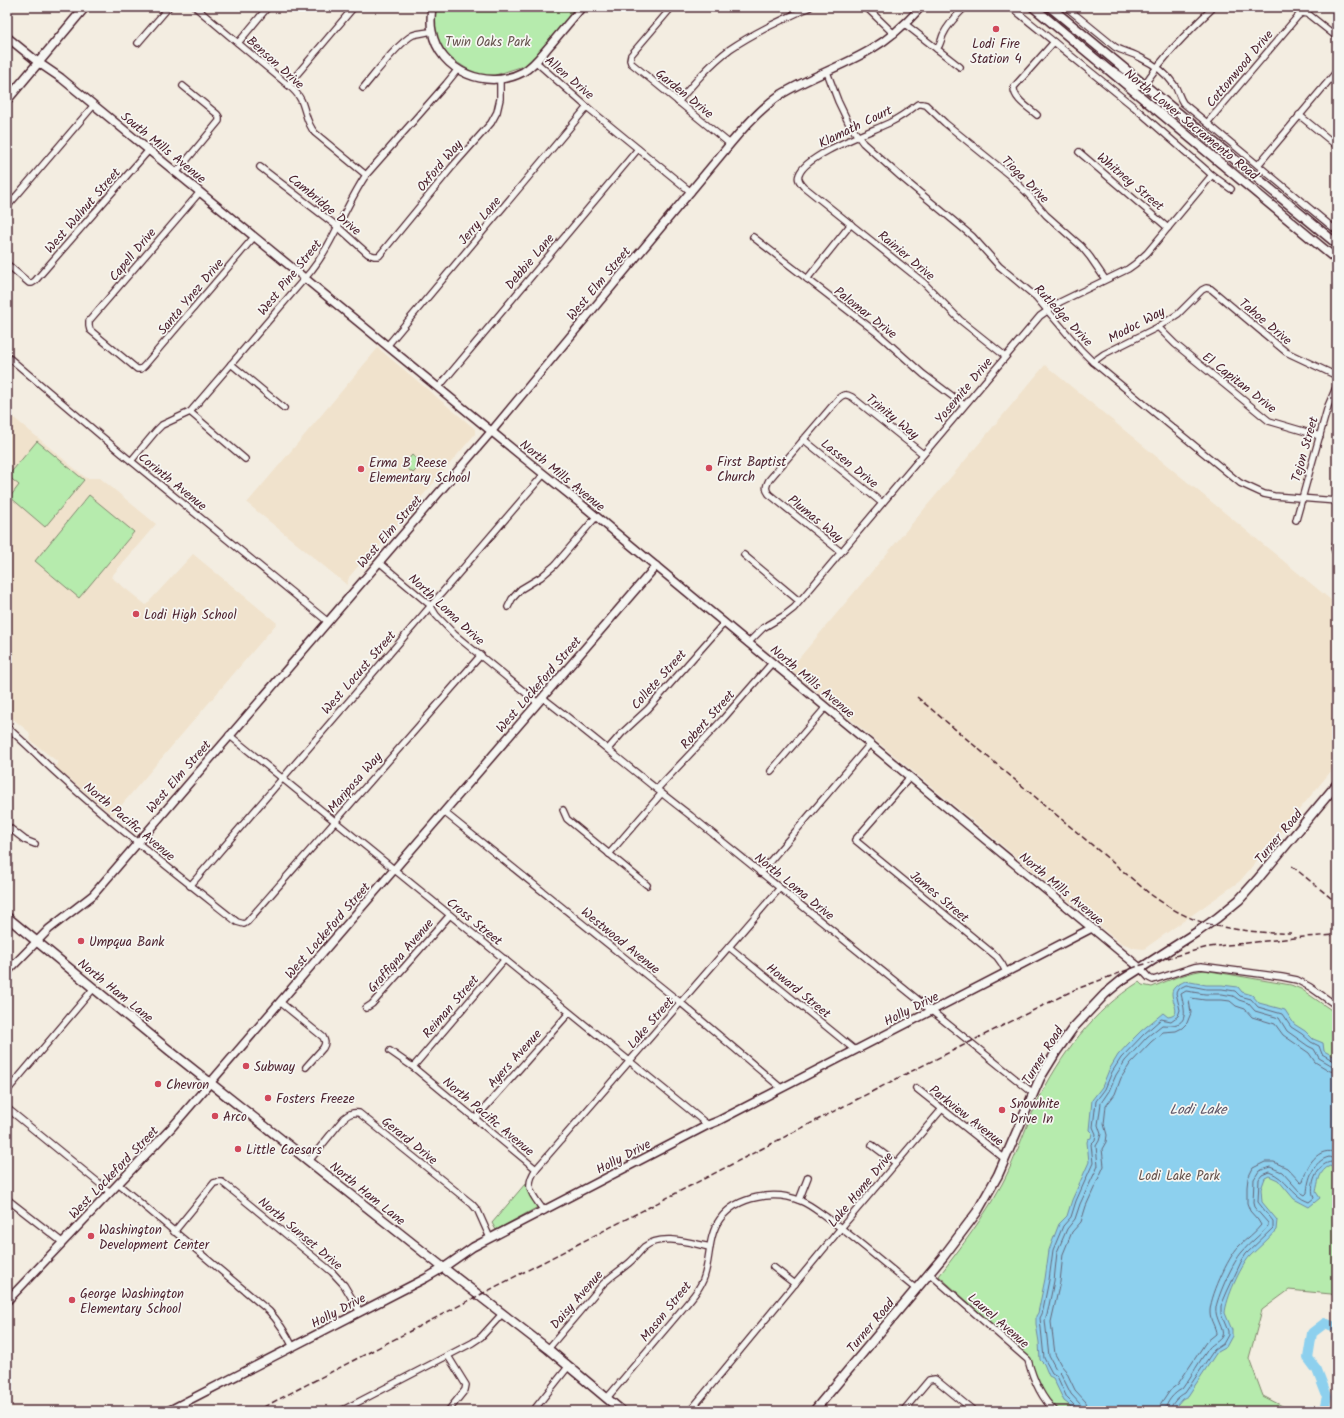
<svg xmlns="http://www.w3.org/2000/svg" width="1344" height="1418" viewBox="0 0 1344 1418" font-family="Kalam,sans-serif">
	<style>
		.built { fill: #f0e2cc }
		.green { fill: #b6ebad; stroke: #80856c }
		.water { fill: #8dd0ee; stroke: #7289a0 }
		.lines { fill: none; stroke-linecap: round; stroke-linejoin: round }
		.shore { stroke: #656679; stroke-width: 1 }
		.river { stroke: #8dd0ee; stroke-width: 10 }
		.minor-casing { stroke: #4a1f2b; stroke-width: 8 }
		.tertiary-casing { stroke: #4a1f2b; stroke-width: 10 }
		.secondary-casing { stroke: #4a1f2b; stroke-width: 11 }
		.minor { stroke: #f6f6f2; stroke-width: 5.5 }
		.tertiary { stroke: #f6f6f2; stroke-width: 7 }
		.secondary { stroke: #f6f6f2; stroke-width: 8 }
		.rail { stroke: #4a1f2b; stroke-width: 1.5; stroke-dasharray: 6 3; stroke-linecap: butt }
		.poi-dot { fill: #d1495b; stroke: #f6f6f2; stroke-width: 1.5 }
		.labels { text-anchor: middle; stroke-width: 3.5; stroke-linejoin: round; paint-order: stroke }
		.park-label { font-size: 13px; fill: #65524c; stroke: #f6f6f2 }
		.poi-label { font-size: 13px; fill: #4a1f2b; stroke: #f6f6f2; text-anchor: start }
		.street-label { font-size: 13px; fill: #4a1f2b; stroke: #f6f6f2 }
		.water-label { font-size: 14px; font-style: italic; fill: #5e5466; stroke: #f6f6f2 }
	</style>
	<rect width="100%" height="100%" fill="#f3ede1"/>
	<filter id="ink" filterUnits="userSpaceOnUse"><feTurbulence type="fractalNoise" baseFrequency=".025" numOctaves="2"/><feDisplacementMap in="SourceGraphic" scale="8" xChannelSelector="R" yChannelSelector="G"/><feConvolveMatrix kernelMatrix="1 2 1 2 8 2 1 2 1" color-interpolation-filters="sRGB"/></filter>
	<g filter="url(#ink)">
		<!-- built -->
		<g class="built">
			<path d="M378 348 475 429V434L379 547 376 545 349 577 347 585 247 503Z"/>
			<path d="M1045 365 1337 605V764L1240 881 1144 949 1135 948 1119 942 790 669Z"/>
			<path d="M7 412 86 478H100L156 524 111 577 146 605 193 554 277 623 113 815 55 767 58 762 31 741 29 732 7 714Z"/>
		</g>
		<!-- green -->
		<g class="green">
			<path d="M434 7H582L536 62 483 79 441 52 431 17Z"/>
			<path d="M37 441 84 480 45 527 10 497 19 485 8 476Z"/>
			<path d="M412 455 422 464 413 473 403 465Z"/>
			<path d="M89 495 134 532 79 598 35 561Z"/>
			<path d="M1204 970 1291 985 1301 989 1337 1014V1298L1331 1294 1289 1290 1262 1310 1249 1358 1263 1396 1286 1408 1287 1411H1058L1043 1394 1034 1376 1026 1354 939 1276C962 1246 984 1217 1002 1184 1016 1158 1024 1130 1037 1103 1060 1055 1093 1011 1139 982L1142 985 1152 987 1177 977 1194 972Z"/>
			<path d="M525 1184 538 1207 496 1230 492 1223Z"/>
		</g>
		<!-- water -->
		<path class="water" d="M1185 981 1206 985H1222L1238 987 1242 992 1252 995 1259 1003 1285 1010 1294 1024 1305 1031 1313 1039 1323 1043 1324 1051 1337 1058V1177L1335 1175 1333 1168 1330 1166C1319 1170 1318 1183 1316 1192L1320 1198 1309 1207 1294 1199 1278 1180 1269 1176 1265 1178 1261 1189 1262 1202 1277 1220 1276 1230C1268 1240 1258 1248 1250 1256 1240 1267 1226 1299 1225 1313L1232 1330V1336L1226 1347 1217 1352 1188 1396 1182 1399 1172 1411H1075L1068 1404 1064 1401 1053 1378 1049 1376 1044 1364 1040 1360 1039 1342 1036 1324V1316L1038 1313 1045 1279 1049 1250 1059 1224 1067 1216 1072 1200 1089 1162 1087 1142 1088 1139 1091 1138 1092 1133 1089 1130 1092 1100 1102 1087 1109 1070 1118 1055 1128 1044 1141 1031 1163 1013 1168 1017C1186 1015 1166 997 1174 988 1176 985 1182 983 1185 981Z"/>
		<g class="lines">
			<!-- shore -->
			<g class="shore">
				<path d="M1077 1411 1076 1407 1067 1398 1057 1376 1052 1373 1044 1358 1040 1318 1042 1314 1049 1280 1053 1250 1063 1226 1071 1217 1076 1201 1093 1163 1091 1144 1095 1140 1096 1134 1093 1127 1096 1101 1105 1089 1112 1072 1121 1058 1144 1034 1161 1019 1171 1021 1178 1016 1180 1010 1176 993 1178 989 1186 985 1206 989H1222L1235 991 1240 996 1251 999 1258 1007 1282 1014 1291 1027 1302 1034 1311 1042 1319 1046 1322 1054 1334 1061H1337"/>
				<path d="M1082 1411 1081 1405 1071 1394 1061 1374 1056 1369 1049 1356 1045 1320 1047 1315 1054 1281 1057 1252 1067 1229 1075 1219 1080 1204 1098 1166 1096 1146 1099 1141 1101 1134 1098 1125 1101 1103 1109 1091 1116 1075 1125 1061 1147 1037 1162 1025C1189 1027 1186 1015 1181 994L1186 991 1205 994H1222L1233 996 1239 1000 1248 1003 1255 1011 1279 1018 1287 1031 1308 1046 1314 1049 1319 1058 1331 1065 1337 1066"/>
				<path d="M1088 1411 1086 1402 1075 1390 1066 1371 1061 1365 1055 1354 1051 1322 1060 1282 1063 1254 1072 1232 1081 1222 1086 1206 1104 1166 1102 1149 1106 1142 1107 1135 1104 1124 1106 1106 1115 1094 1121 1078 1130 1064 1151 1042 1163 1032 1176 1031 1182 1028 1187 1023 1191 1013 1189 1000 1191 998 1205 1000H1222L1230 1001 1236 1006 1245 1009 1252 1017 1275 1024 1283 1035 1309 1053 1315 1062 1330 1071 1337 1072"/>
				<path d="M1159 1411 1161 1403 1169 1391 1178 1384 1206 1342 1216 1334C1216 1327 1210 1321 1210 1313 1209 1299 1228 1257 1239 1246 1246 1239 1255 1233 1261 1225L1258 1220 1250 1211 1247 1203V1187L1248 1178 1253 1168 1265 1162H1274L1287 1168 1301 1183 1303 1182C1306 1166 1318 1145 1337 1153"/>
				<path d="M1165 1411C1166 1402 1174 1393 1182 1389 1192 1376 1199 1361 1209 1348 1213 1343 1219 1342 1222 1336 1225 1329 1214 1318 1216 1307 1219 1293 1233 1262 1242 1252 1250 1242 1260 1236 1268 1226V1223L1254 1207 1253 1203 1254 1179 1259 1171 1270 1167 1282 1172 1300 1192 1305 1195 1307 1193C1308 1179 1313 1161 1329 1157L1337 1160"/>
				<path d="M1170 1411C1171 1403 1179 1396 1185 1393L1214 1350 1223 1344 1228 1335V1331L1221 1314V1306L1227 1292 1241 1262 1246 1254 1273 1228V1221L1258 1202 1259 1179 1262 1175 1269 1172C1287 1178 1291 1196 1309 1202L1314 1198C1309 1186 1316 1164 1331 1162L1335 1165 1337 1168"/>
			</g>
			<!-- river -->
			<path class="river" d="M1324 1411 1327 1396 1317 1370 1308 1358 1312 1333 1325 1323 1337 1328"/>
			<!-- minor casing -->
			<g class="minor-casing">
				<g id="minor">
					<path d="M195 7 288 85C293 89 298 94 301 100 306 111 306 123 315 133L366 175"/>
					<path d="M672 7 631 55 630 60 631 63 730 144"/>
					<path d="M866 7 894 34"/>
					<path d="M1011 7 1134 107 1212 175 1231 189"/>
					<path d="M1066 7 1115 47C1124 52 1133 53 1141 58 1154 64 1167 74 1175 86 1178 91 1179 97 1183 103L1337 231"/>
					<path d="M905 24 937 49"/>
					<path d="M138 43 169 7"/>
					<path d="M238 43 268 7"/>
					<path d="M536 62 587 107 691 192"/>
					<path d="M960 67 937 49C941 44 941 40 943 35 948 24 957 15 965 7"/>
					<path d="M1113 70 1137 86 1144 85C1164 56 1188 31 1214 7"/>
					<path d="M827 72 838 101 849 124 863 143 901 177 972 236 999 266 1036 297 1081 350 1093 362 1240 483 1264 494 1274 496 1337 501"/>
					<path d="M288 85 354 7"/>
					<path d="M363 88C374 75 399 42 413 35 419 33 426 33 432 31"/>
					<path d="M678 102C694 83 710 64 730 49 755 32 782 20 810 7"/>
					<path d="M1037 115C1029 108 1013 99 1014 87L1054 42"/>
					<path d="M1299 115 1337 146"/>
					<path d="M1207 123 1298 16 1302 13 1308 14 1337 37"/>
					<path d="M1079 152 1168 228"/>
					<path d="M1258 165 1337 71"/>
					<path d="M260 167 338 227 368 254 374 256H379L452 167 491 123 497 112 500 99V80"/>
					<path d="M176 173 219 121V117L217 114 183 86"/>
					<path d="M200 192 89 321V326L90 330 137 369H141L145 365 254 237"/>
					<path d="M7 207 94 105"/>
					<path d="M753 237 876 332 923 374 964 405"/>
					<path d="M7 264 29 283H32L35 281 149 150"/>
					<path d="M807 279 851 224"/>
					<path d="M1158 327 1175 344 1269 421 1320 436"/>
					<path d="M387 346 587 107"/>
					<path d="M7 356 120 452 327 621"/>
					<path d="M1005 356 960 320 924 283 803 186C800 182 797 179 799 175 805 155 870 132 889 123 899 118 909 111 918 104H922L926 105 945 123 1009 175 1028 194 1046 215 1081 246 1090 257 1105 279"/>
					<path d="M1093 362 1104 354 1158 327 1178 314 1202 290 1206 288 1211 289 1286 352 1337 376"/>
					<path d="M231 364 284 408"/>
					<path d="M438 388 638 149"/>
					<path d="M190 412 245 459"/>
					<path d="M803 439 882 503"/>
					<path d="M131 461 156 431 162 425 190 412 311 271C334 242 345 206 366 175L446 84 458 69"/>
					<path d="M1296 520 1328 406 1337 385"/>
					<path d="M1337 541 1334 548 1337 556"/>
					<path d="M841 552 769 494C765 489 766 486 769 480L839 398C844 394 846 394 852 397L923 454"/>
					<path d="M744 555 799 601"/>
					<path d="M379 562 430 605 436 615 454 634 538 703"/>
					<path d="M508 607 512 599 521 589 541 577 555 565 596 517"/>
					<path d="M748 643 763 628 785 615 794 608 1040 316 1060 302 1128 269 1135 264 1147 253 1212 175"/>
					<path d="M543 698C593 736 641 778 691 816L1033 1093"/>
					<path d="M7 727C23 741 38 756 54 771 112 824 175 873 237 922L244 924 247 922 481 655"/>
					<path d="M229 735 708 1125"/>
					<path d="M608 749 622 733 648 709 724 623"/>
					<path d="M771 771 826 707"/>
					<path d="M910 777 855 840 997 957 1002 964 1006 972"/>
					<path d="M657 789 723 719 772 663"/>
					<path d="M563 810 567 819 647 885"/>
					<path d="M444 812 681 1003 781 1088"/>
					<path d="M7 826 25 840 35 844"/>
					<path d="M609 854 661 794"/>
					<path d="M760 873 870 744"/>
					<path d="M190 886 544 474"/>
					<path d="M729 947 855 1050"/>
					<path d="M1140 968 1149 978 1153 980 1194 967 1201 966 1282 977 1297 980 1310 987 1337 1006"/>
					<path d="M280 1002 323 1037C325 1041 326 1043 323 1048L306 1067"/>
					<path d="M366 1008 372 1004 450 915"/>
					<path d="M390 1051 413 1067 536 1169"/>
					<path d="M413 1067 505 959"/>
					<path d="M916 1088 1005 1159"/>
					<path d="M7 1091 94 988"/>
					<path d="M7 1108 110 1192"/>
					<path d="M475 1119 569 1013"/>
					<path d="M872 1145 896 1163"/>
					<path d="M309 1161 344 1118C349 1114 352 1112 359 1113L472 1204 478 1211 490 1238"/>
					<path d="M118 1184 269 1311C280 1323 286 1333 293 1347"/>
					<path d="M7 1199 62 1242"/>
					<path d="M799 1200 808 1177"/>
					<path d="M544 1211C533 1195 523 1188 536 1169L779 889"/>
					<path d="M174 1232 214 1183 218 1182H222L332 1272 344 1285 360 1312"/>
					<path d="M773 1267 795 1284"/>
					<path d="M930 1274 1028 1360C1033 1379 1040 1397 1055 1411"/>
					<path d="M548 1349 603 1284C612 1275 621 1270 629 1263 635 1258 639 1252 644 1247 662 1233 690 1243 710 1247"/>
					<path d="M448 1356 466 1385 465 1390 448 1411"/>
					<path d="M607 1398 690 1300C695 1294 700 1287 703 1280 711 1260 707 1237 720 1219 737 1196 775 1190 801 1201 811 1205 820 1213 829 1219 859 1241 887 1266 916 1289"/>
					<path d="M341 1411 472 1343 481 1337 502 1314"/>
					<path d="M533 1411 568 1367"/>
					<path d="M690 1411 841 1228 942 1109"/>
					<path d="M903 1411 929 1380 935 1379 974 1411"/>
				</g>
			</g>
			<!-- tertiary casing -->
			<g class="tertiary-casing">
				<g id="tertiary">
					<path d="M432 7C431 15 430 23 432 31 439 72 488 91 523 72 535 65 542 54 551 44 561 32 572 19 582 7"/>
					<path d="M7 37 39 63 61 78 525 459 586 508 1140 968"/>
					<path d="M7 972 49 929 93 895 491 432 730 144C745 126 761 108 780 95 809 77 841 67 870 50 889 39 906 24 921 7"/>
					<path d="M7 1301 173 1126 656 566"/>
					<path d="M168 1411 426 1278 443 1268 473 1247 708 1125 718 1121 1092 928"/>
				</g>
			</g>
			<!-- secondary casing -->
			<g class="secondary-casing">
				<g id="secondary">
					<path d="M1033 7 1337 260"/>
					<path d="M1050 7 1337 244"/>
					<path d="M7 100 85 7"/>
					<path d="M7 917 170 1051 441 1266 548 1349 622 1411"/>
					<path d="M814 1411 943 1257 977 1212 998 1175 1040 1078 1056 1052 1073 1028 1105 994 1122 980 1200 930 1217 918 1239 900 1257 880 1337 784"/>
				</g>
			</g>
			<!-- minor -->
			<use href="#minor" class="minor"/>
			<!-- tertiary -->
			<use href="#tertiary" class="tertiary"/>
			<!-- secondary -->
			<use href="#secondary" class="secondary"/>
			<!-- rail -->
			<g class="rail">
				<path d="M917 697 1150 894C1164 904 1179 914 1196 920 1219 929 1266 934 1291 933"/>
				<path d="M1292 866 1337 903"/>
				<path d="M256 1411 902 1076 1074 990 1138 966 1208 947 1304 937 1337 935"/>
			</g>
		</g>
	</g>
	<!-- markers -->
	<g class="poi-dot">
		<circle cx="996" cy="29" r="4"/>
		<circle cx="709" cy="468" r="4"/>
		<circle cx="361" cy="469" r="4"/>
		<circle cx="136" cy="614" r="4"/>
		<circle cx="81" cy="941" r="4"/>
		<circle cx="246" cy="1066" r="4"/>
		<circle cx="158" cy="1084" r="4"/>
		<circle cx="268" cy="1098" r="4"/>
		<circle cx="1002" cy="1110" r="4"/>
		<circle cx="215" cy="1116" r="4"/>
		<circle cx="238" cy="1149" r="4"/>
		<circle cx="91" cy="1236" r="4"/>
		<circle cx="72" cy="1300" r="4"/>
	</g>
	<g class="labels">
		<!-- park labels -->
		<g class="park-label">
			<text x="488" y="46">Twin Oaks Park</text>
			<text x="1179" y="1180">Lodi Lake Park</text>
		</g>
		<!-- poi labels -->
		<g class="poi-label">
			<text x="996" y="48" text-anchor="middle">Lodi Fire<tspan x="996" dy="15">Station 4</tspan></text>
			<text x="717" y="466">First Baptist<tspan x="717" dy="15">Church</tspan></text>
			<text x="369" y="467">Erma B Reese<tspan x="369" dy="15">Elementary School</tspan></text>
			<text x="144" y="619">Lodi High School</text>
			<text x="89" y="946">Umpqua Bank</text>
			<text x="254" y="1071">Subway</text>
			<text x="166" y="1089">Chevron</text>
			<text x="276" y="1103">Fosters Freeze</text>
			<text x="1010" y="1108">Snowhite<tspan x="1010" dy="15">Drive In</tspan></text>
			<text x="223" y="1121">Arco</text>
			<text x="246" y="1154">Little Caesars</text>
			<text x="99" y="1234">Washington<tspan x="99" dy="15">Development Center</tspan></text>
			<text x="80" y="1298">George Washington<tspan x="80" dy="15">Elementary School</tspan></text>
		</g>
		<!-- street labels -->
		<g class="street-label">
			<text transform="translate(276 62) rotate(42)" y="5">Benson Drive</text>
			<text transform="translate(1239 68) rotate(-50)" y="5">Cottonwood Drive</text>
			<text transform="translate(570 77) rotate(40)" y="5">Allen Drive</text>
			<text transform="translate(685 93) rotate(39)" y="5">Garden Drive</text>
			<text transform="translate(1192 124) rotate(39)" y="5">North Lower Sacramento Road</text>
			<text transform="translate(855 126) rotate(-26)" y="5">Klamath Court</text>
			<text transform="translate(164 147) rotate(39)" y="5">South Mills Avenue</text>
			<text transform="translate(439 165) rotate(-50)" y="5">Oxford Way</text>
			<text transform="translate(1026 179) rotate(45)" y="5">Tioga Drive</text>
			<text transform="translate(1131 181) rotate(40)" y="5">Whitney Street</text>
			<text transform="translate(325 204) rotate(39)" y="5">Cambridge Drive</text>
			<text transform="translate(82 210) rotate(-49)" y="5">West Walnut Street</text>
			<text transform="translate(479 220) rotate(-50)" y="5">Jerry Lane</text>
			<text transform="translate(132 254) rotate(-50)" y="5">Capell Drive</text>
			<text transform="translate(907 255) rotate(40)" y="5">Rainier Drive</text>
			<text transform="translate(529 261) rotate(-50)" y="5">Debbie Lane</text>
			<text transform="translate(289 277) rotate(-51)" y="5">West Pine Street</text>
			<text transform="translate(598 283) rotate(-50)" y="5">West Elm Street</text>
			<text transform="translate(190 296) rotate(-50)" y="5">Santa Ynez Drive</text>
			<text transform="translate(866 312) rotate(38)" y="5">Palomar Drive</text>
			<text transform="translate(1064 315) rotate(47)" y="5">Rutledge Drive</text>
			<text transform="translate(1266 321) rotate(40)" y="5">Tahoe Drive</text>
			<text transform="translate(1136 324) rotate(-28)" y="5">Modoc Way</text>
			<text transform="translate(1240 382) rotate(38)" y="5">El Capitan Drive</text>
			<text transform="translate(963 390) rotate(-50)" y="5">Yosemite Drive</text>
			<text transform="translate(893 416) rotate(39)" y="5">Trinity Way</text>
			<text transform="translate(1304 449) rotate(-74)" y="5">Tejon Street</text>
			<text transform="translate(850 463) rotate(39)" y="5">Lassen Drive</text>
			<text transform="translate(563 475) rotate(39)" y="5">North Mills Avenue</text>
			<text transform="translate(173 481) rotate(39)" y="5">Corinth Avenue</text>
			<text transform="translate(816 518) rotate(39)" y="5">Plumas Way</text>
			<text transform="translate(389 531) rotate(-49)" y="5">West Elm Street</text>
			<text transform="translate(447 609) rotate(43)" y="5">North Loma Drive</text>
			<text transform="translate(358 672) rotate(-49)" y="5">West Locust Street</text>
			<text transform="translate(658 679) rotate(-48)" y="5">Collete Street</text>
			<text transform="translate(813 681) rotate(40)" y="5">North Mills Avenue</text>
			<text transform="translate(538 684) rotate(-49)" y="5">West Lockeford Street</text>
			<text transform="translate(707 719) rotate(-48)" y="5">Robert Street</text>
			<text transform="translate(178 776) rotate(-49)" y="5">West Elm Street</text>
			<text transform="translate(354 782) rotate(-49)" y="5">Mariposa Way</text>
			<text transform="translate(130 821) rotate(40)" y="5">North Pacific Avenue</text>
			<text transform="translate(1278 836) rotate(-50)" y="5">Turner Road</text>
			<text transform="translate(795 886) rotate(39)" y="5">North Loma Drive</text>
			<text transform="translate(1062 888) rotate(40)" y="5">North Mills Avenue</text>
			<text transform="translate(940 896) rotate(40)" y="5">James Street</text>
			<text transform="translate(475 921) rotate(39)" y="5">Cross Street</text>
			<text transform="translate(327 930) rotate(-49)" y="5">West Lockeford Street</text>
			<text transform="translate(621 940) rotate(39)" y="5">Westwood Avenue</text>
			<text transform="translate(400 955) rotate(-49)" y="5">Graffigna Avenue</text>
			<text transform="translate(116 990) rotate(39)" y="5">North Ham Lane</text>
			<text transform="translate(799 990) rotate(39)" y="5">Howard Street</text>
			<text transform="translate(450 1006) rotate(-49)" y="5">Reiman Street</text>
			<text transform="translate(911 1008) rotate(-27)" y="5">Holly Drive</text>
			<text transform="translate(650 1022) rotate(-49)" y="5">Lake Street</text>
			<text transform="translate(1042 1055) rotate(-58)" y="5">Turner Road</text>
			<text transform="translate(514 1058) rotate(-48)" y="5">Ayers Avenue</text>
			<text transform="translate(967 1115) rotate(38)" y="5">Parkview Avenue</text>
			<text transform="translate(489 1116) rotate(40)" y="5">North Pacific Avenue</text>
			<text transform="translate(410 1140) rotate(39)" y="5">Gerard Drive</text>
			<text transform="translate(623 1156) rotate(-28)" y="5">Holly Drive</text>
			<text transform="translate(113 1172) rotate(-46)" y="5">West Lockeford Street</text>
			<text transform="translate(860 1189) rotate(-50)" y="5">Lake Home Drive</text>
			<text transform="translate(368 1193) rotate(39)" y="5">North Ham Lane</text>
			<text transform="translate(301 1233) rotate(40)" y="5">North Sunset Drive</text>
			<text transform="translate(576 1299) rotate(-49)" y="5">Daisy Avenue</text>
			<text transform="translate(338 1310) rotate(-28)" y="5">Holly Drive</text>
			<text transform="translate(665 1311) rotate(-51)" y="5">Mason Street</text>
			<text transform="translate(999 1320) rotate(41)" y="5">Laurel Avenue</text>
			<text transform="translate(870 1325) rotate(-50)" y="5">Turner Road</text>
		</g>
		<!-- water labels -->
		<g class="water-label">
			<text x="1198" y="1114">Lodi Lake</text>
		</g>
	</g>
	<!-- margin -->
	<rect width="1344" height="1418" fill="none" stroke="#f6f6f2" stroke-width="24"/>
	<rect x="12" y="12" width="1320" height="1394" fill="none" stroke="#4a1f2b" stroke-width="1.5" filter="url(#ink)"/>
</svg>
